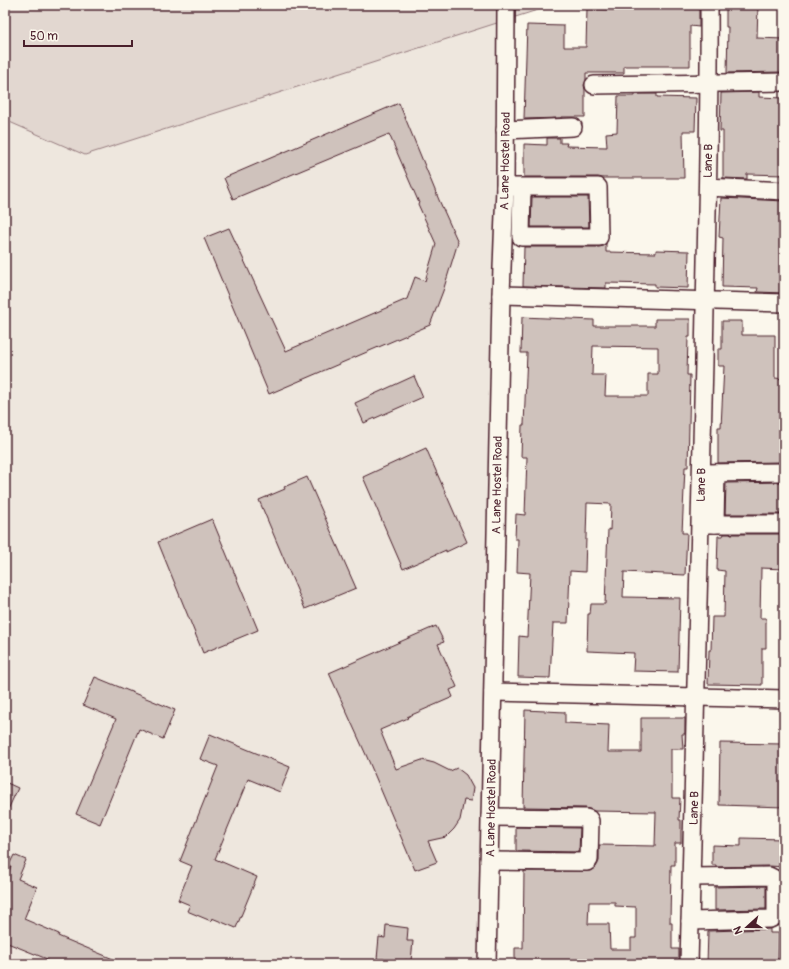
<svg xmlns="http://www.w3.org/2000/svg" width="789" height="969" viewBox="0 0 789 969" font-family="Pangolin,sans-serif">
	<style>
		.built { fill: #eee7de }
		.green { fill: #e2d7d0; stroke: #967b7e }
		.building { fill: #cfc2bc; stroke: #4a1f2b; fill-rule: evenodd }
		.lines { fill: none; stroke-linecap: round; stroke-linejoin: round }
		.minor-casing { stroke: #4a1f2b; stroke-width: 20 }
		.minor { stroke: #fbf7ec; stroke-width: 17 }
		.labels { text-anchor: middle; stroke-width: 3; stroke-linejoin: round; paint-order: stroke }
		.street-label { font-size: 12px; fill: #4a1f2b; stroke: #fbf7ec }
	</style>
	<rect width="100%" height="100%" fill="#fbf7ec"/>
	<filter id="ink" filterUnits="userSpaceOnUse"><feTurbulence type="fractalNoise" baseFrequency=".025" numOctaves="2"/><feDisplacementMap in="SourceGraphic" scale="8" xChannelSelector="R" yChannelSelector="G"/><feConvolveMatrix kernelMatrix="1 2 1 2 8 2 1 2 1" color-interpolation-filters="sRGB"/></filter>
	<g filter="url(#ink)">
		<!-- built -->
		<path class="built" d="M5 5 505 15 484 964H5Z"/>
		<!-- green -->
		<path class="green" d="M5 5H553L85 155 5 120Z"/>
		<!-- building -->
		<g class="building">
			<path d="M616 5H699V27L690 26V66H624V73H586V80L584 85 585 90V117H561V118L524 119 527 25 564 26V47H586L587 9 616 10Z"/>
			<path d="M726 5 758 6 757 38 784 39V72L727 73 728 27H726Z"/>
			<path d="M759 92V97L784 98V175L747 174V179L723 178V131H720L721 93Z"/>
			<path d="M635 94H657V97L696 98 695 131H683L684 178H603L598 177H524V144L547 145V138H560V143H567L566 146 607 147 606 133 617 132 618 96H635Z"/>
			<path d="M399 103 439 200 458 242 443 291 430 325 269 394 204 238 229 228 286 351 407 299 415 277 425 281 436 244 418 204 419 203 389 134 233 199 224 178Z"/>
			<path d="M532 197H588L589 227H531Z"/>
			<path d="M721 198 784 201V293L757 292 758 288 722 287 723 238 719 237Z"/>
			<path d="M606 243V252L656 253V250L689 251 688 288 655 287V284L606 283V288L523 286 524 247H599L604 246Z"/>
			<path d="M522 317 594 320V326H655V319H690V337H688L687 375H690L689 424 688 467H685L682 533H687L685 575 624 572 623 597 680 598 678 672 633 671 634 653 587 651 588 614H590L591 604H605L608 529 610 530 611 504 587 503 585 572 570 571 568 623H553L550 678 518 677 519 636 527 637 530 573 517 572 518 539H515L516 514 525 515 527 457H521L522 425H524L527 353H521ZM593 346 658 347V374H648V396H605L606 375H592Z"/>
			<path d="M722 321H742V335H775V378L784 379V462L718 463V427H721L724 366H718V349H722Z"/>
			<path d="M414 376 423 397 364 423 355 403Z"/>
			<path d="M426 448 467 542 446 552V550L403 569 363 477Z"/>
			<path d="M307 477 356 588 305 609 259 500 285 489 284 487Z"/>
			<path d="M784 482V514H725L726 483Z"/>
			<path d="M212 519 258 630 203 653 158 542Z"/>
			<path d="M724 534H784V569L761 568 760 618H766V648H762V685L708 684 709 650H711L712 617H724L725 571 717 570 718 536H723Z"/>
			<path d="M436 626 444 642 438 644 457 687 450 690 453 697 407 717 408 718 380 730 396 769 422 760 434 763 450 771 457 768 466 775 473 788 471 801 464 800 460 820 454 829 446 837 428 841 437 862 415 870 367 757 329 673Z"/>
			<path d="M95 677 175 710 163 739 139 729 100 824 76 814 116 719 83 705Z"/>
			<path d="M525 710 565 712V723L609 725 608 752H641V718H685V734H682L683 749H671V773H672V798H680L679 820H681V843H675V865H671L670 923H672V949H679V964H515V948H523L524 871H590L596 867 599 861V845L655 846 656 812 594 811 592 810 586 808 523 807ZM589 902H615V906L636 907V938H631V949H610L609 924H588Z"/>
			<path d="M210 734 290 767 280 792 248 779 215 859 257 877 236 928 212 918 211 921 187 911 190 905 178 900 192 866 180 861 218 766 200 759Z"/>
			<path d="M720 743 784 744V807L719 805Z"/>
			<path d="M5 782 18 788 5 816Z"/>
			<path d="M516 827 580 828 579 852 516 851Z"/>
			<path d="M741 838 784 839V867L769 866 716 867V865H712V845L741 846Z"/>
			<path d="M14 855 26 860 18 879 37 887 24 919 59 934 58 936 125 964H45L47 959 5 942V882L11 866 9 865Z"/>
			<path d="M766 886V909L715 910V887Z"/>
			<path d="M386 925 408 928 407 941H413L411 961 405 960V964H383L384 959H377L379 937 385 938Z"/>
			<path d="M770 929V933H779L778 964H707L708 931Z"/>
		</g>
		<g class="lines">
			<!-- minor casing -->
			<g class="minor-casing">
				<g id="minor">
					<path d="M594 85 784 82"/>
					<path d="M505 130 573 127"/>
					<path d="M505 187H598L599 237H521L522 187"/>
					<path d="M708 187 784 191"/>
					<path d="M501 295 784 303"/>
					<path d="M702 473 784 472"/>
					<path d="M701 524H783"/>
					<path d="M715 524 716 473"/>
					<path d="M493 692 784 699"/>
					<path d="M489 861 587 862 589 860 590 821 589 819 586 818 490 817"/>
					<path d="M690 921 770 919 774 917 776 914V881L773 878 769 876 692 877"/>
					<path d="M487 964 501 295 505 187 506 5"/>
					<path d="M689 964C695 763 700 562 704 362 706 243 710 124 709 5"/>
				</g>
			</g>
			<!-- minor -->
			<use href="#minor" class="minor"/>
		</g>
	</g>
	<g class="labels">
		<!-- street labels -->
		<g class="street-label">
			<text transform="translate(505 161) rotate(-89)" y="4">A Lane Hostel Road</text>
			<text transform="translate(708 161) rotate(-89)" y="4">Lane B</text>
			<text transform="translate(497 485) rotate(-89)" y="4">A Lane Hostel Road</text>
			<text transform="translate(701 485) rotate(-89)" y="4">Lane B</text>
			<text transform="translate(491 808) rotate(-89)" y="4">A Lane Hostel Road</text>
			<text transform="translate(694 808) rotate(-88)" y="4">Lane B</text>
		</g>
	</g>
	<!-- margin -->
	<rect width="789" height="969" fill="none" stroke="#fbf7ec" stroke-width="20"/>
	<rect x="10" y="10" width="769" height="949" fill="none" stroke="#4a1f2b" stroke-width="1.5" filter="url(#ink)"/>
	<!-- north arrow -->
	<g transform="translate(747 927) rotate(249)" stroke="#fbf7ec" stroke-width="3" paint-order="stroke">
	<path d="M0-3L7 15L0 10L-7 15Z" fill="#4a1f2b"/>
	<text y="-6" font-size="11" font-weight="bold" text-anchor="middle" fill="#4a1f2b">N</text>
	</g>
	<!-- scale -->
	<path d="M24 40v6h108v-6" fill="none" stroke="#4a1f2b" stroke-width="2"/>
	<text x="30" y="40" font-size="12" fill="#4a1f2b" stroke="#fbf7ec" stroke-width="3" paint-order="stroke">50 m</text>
</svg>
